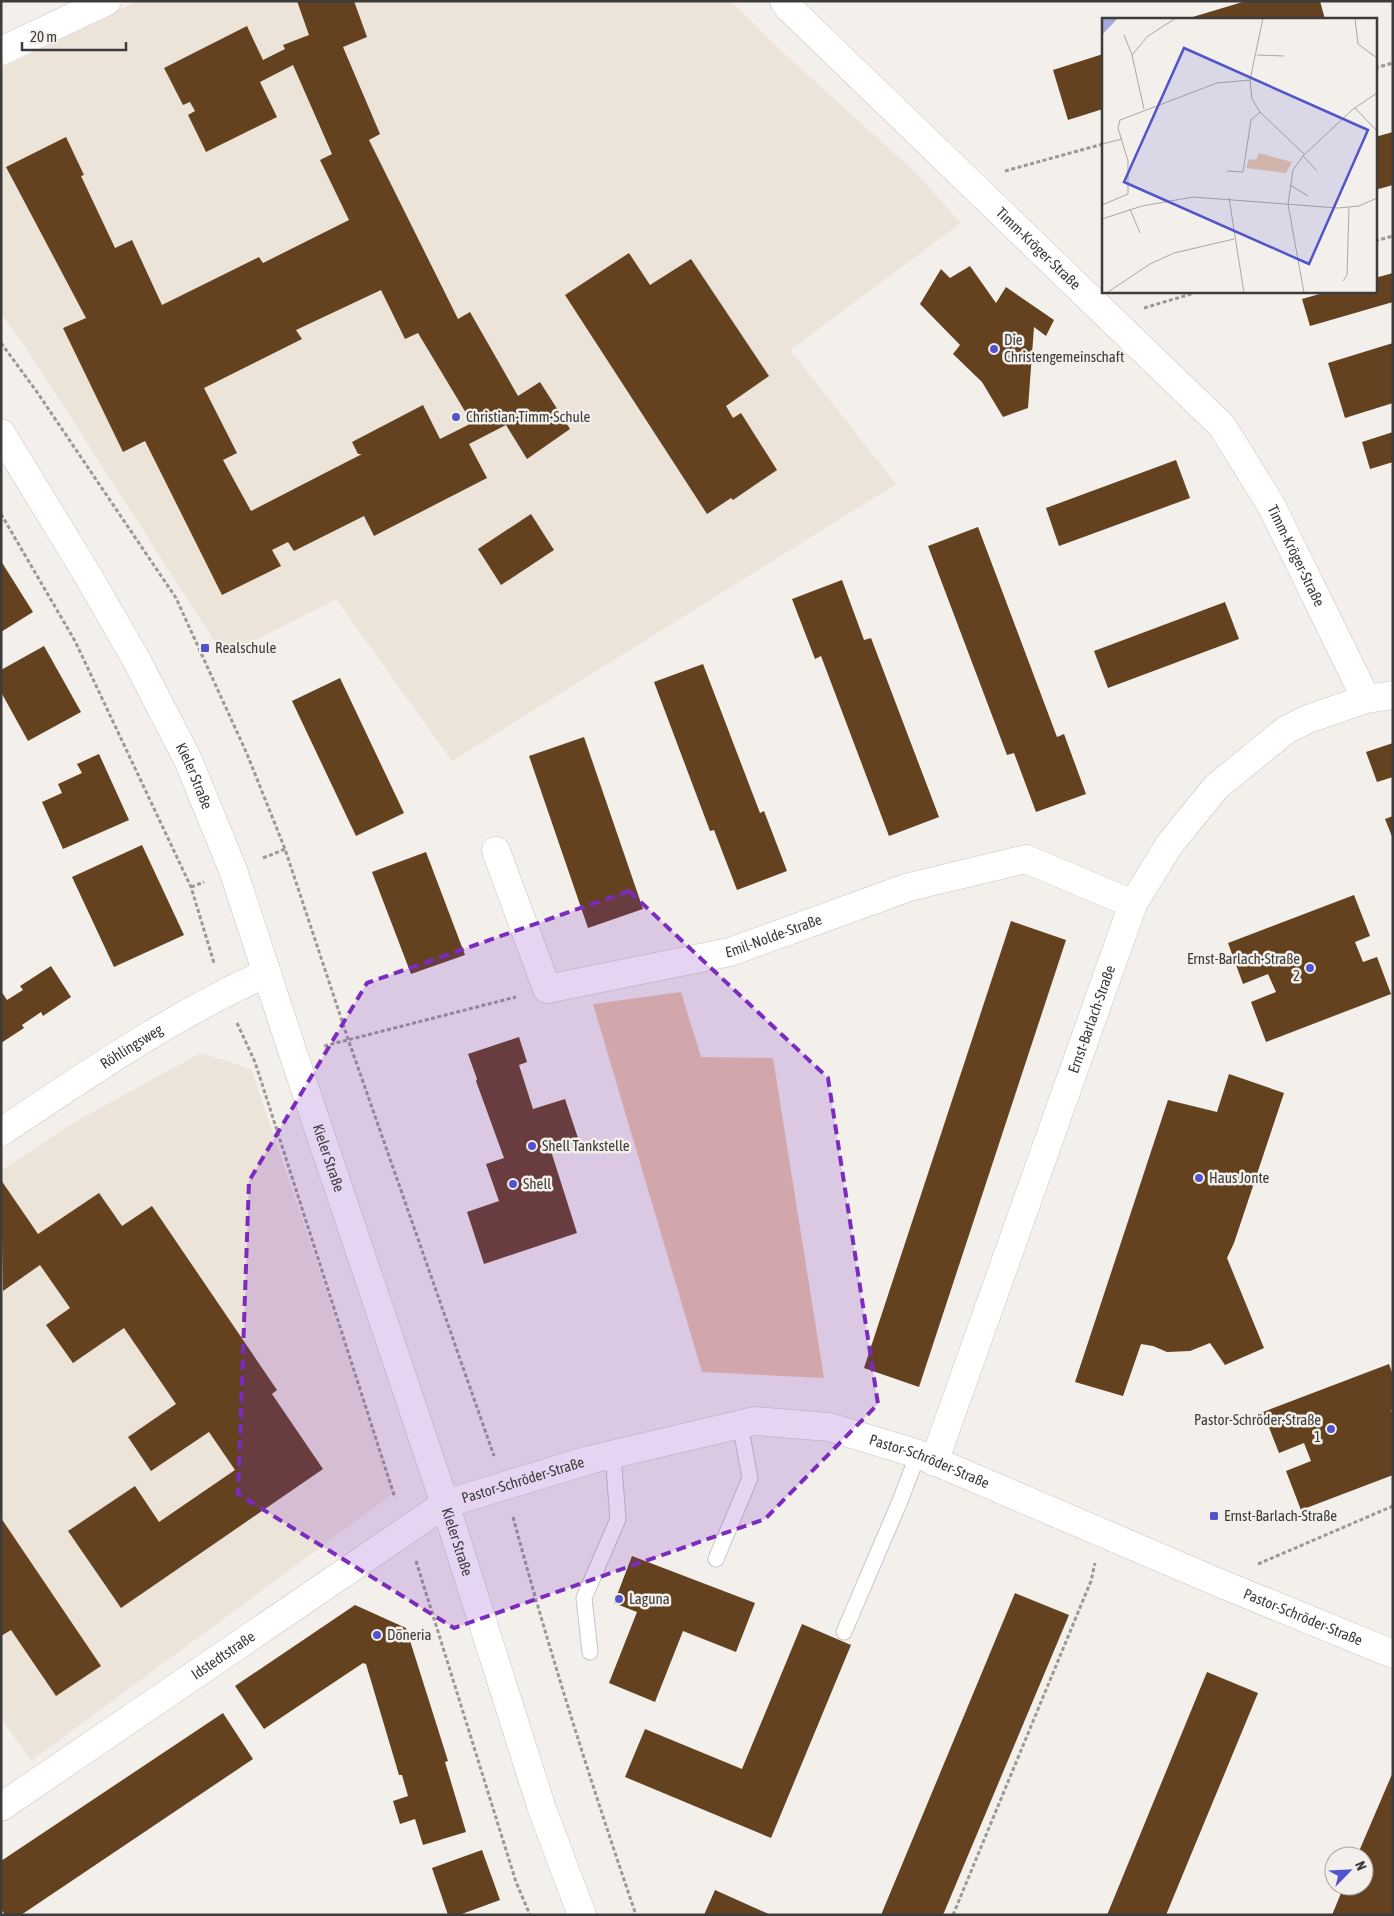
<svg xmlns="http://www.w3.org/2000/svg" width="1394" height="1916" viewBox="0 0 1394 1916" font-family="'Asap Condensed',sans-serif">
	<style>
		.built { fill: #ece3d9 }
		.green { fill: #e8c6a8 }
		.building { fill: #644220; fill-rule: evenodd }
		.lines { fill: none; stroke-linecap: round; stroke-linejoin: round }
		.service-casing { stroke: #c9c5c2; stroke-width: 17 }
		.minor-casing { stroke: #c9c5c2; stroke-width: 29 }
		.secondary-casing { stroke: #c9c5c2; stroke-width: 29 }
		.path { stroke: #9b9996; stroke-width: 3; stroke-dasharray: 4 2.5; stroke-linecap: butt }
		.service { stroke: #fff; stroke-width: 15 }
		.minor { stroke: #fff; stroke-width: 28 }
		.secondary { stroke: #fff; stroke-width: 28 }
		.marked { fill: #7b2cbf; fill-opacity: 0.2; stroke: #7b2cbf; stroke-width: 4; stroke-dasharray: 10 6; stroke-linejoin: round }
		.poi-dot { fill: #5154cb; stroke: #f3efeb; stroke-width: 2 }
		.labels { text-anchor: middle; stroke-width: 5; stroke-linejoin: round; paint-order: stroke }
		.street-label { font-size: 15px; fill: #3d3c3a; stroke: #f3efeb }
		.poi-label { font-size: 15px; fill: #3d3c3a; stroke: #f3efeb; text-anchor: start }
		.inset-road { fill: none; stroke: #aaa7a4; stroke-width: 1 }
		.view { fill: #5154cb; fill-opacity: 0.15; stroke: #5154cb; stroke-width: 2.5 }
		.inset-edge { fill: none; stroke: #3d3c3a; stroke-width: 2.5 }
	</style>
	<rect width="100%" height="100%" fill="#f3efeb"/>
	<!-- built -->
	<g class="built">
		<path d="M138 1H730L790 59 916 173 961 223 790 350 896 484 452 761 336 599 224 656 23 343 1 314V68Z"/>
		<path d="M201 1053 251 1069 395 1492 31 1761 1 1718V1171L73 1123Z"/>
	</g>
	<!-- green -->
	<path class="green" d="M681 992 701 1057 773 1058 824 1378 702 1372 593 1004Z"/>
	<!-- building -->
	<g class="building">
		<path d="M297 1H354L367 37 343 47 380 134 369 140 458 319 470 312 518 396 540 382 570 429 527 459 506 425 469 444 487 478 374 536 364 516 294 551 288 542 272 550 281 566 222 595 145 441 123 452 63 328 86 318 6 167 66 137 84 175 81 176 115 248 132 240 162 305 259 257 263 263 349 220 320 160 332 154 293 65 260 82 277 117 206 152 188 115 195 111 190 102 183 105 164 68 247 26 263 60 285 49 283 45 309 35ZM381 290 405 339 418 333 472 423 440 439 423 405 352 442 358 454H362L251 511 223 460 237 453 204 388 302 339 296 330Z"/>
		<path d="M1246 1H1320L1325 19H1186Z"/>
		<path d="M1103 54V109L1068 120 1053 70Z"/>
		<path d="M1393 132V185L1375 190V137Z"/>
		<path d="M629 253 650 285 691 259 769 376 726 406 733 418 741 413 777 470 733 500 731 498 707 514 565 295Z"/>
		<path d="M970 266 996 303 1006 287 1054 320 1046 336 1034 327 1028 408 1003 417 982 382 953 354 960 345 920 304 941 269 950 278Z"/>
		<path d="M1393 273V302L1310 326 1302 299 1330 291H1375V278Z"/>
		<path d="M1393 343V403L1345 418 1328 363Z"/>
		<path d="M1393 432V462L1370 469 1362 442Z"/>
		<path d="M1176 460 1190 498 1059 546 1046 508Z"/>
		<path d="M531 514 554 550 501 585 478 549Z"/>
		<path d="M978 527 1057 737 1064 734 1086 794 1036 812 1014 753 1007 755 928 546Z"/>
		<path d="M1 561 33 612 1 632Z"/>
		<path d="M842 580 864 640 871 638 939 817 889 836 821 656 815 659 792 599Z"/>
		<path d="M1225 602 1239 639 1108 688 1094 651Z"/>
		<path d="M44 646 81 712 28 741 1 692V670Z"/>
		<path d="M703 664 760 813 764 811 787 871 737 890 714 830 710 831 654 682Z"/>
		<path d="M340 678 404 813 356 836 292 701Z"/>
		<path d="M584 737 643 909 588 928 529 756Z"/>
		<path d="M1393 743V777L1377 782 1366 752Z"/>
		<path d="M99 754 129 820 63 849 42 802 62 793 58 784 82 773 77 764Z"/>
		<path d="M1393 816V839L1385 819Z"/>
		<path d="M142 845 184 935 114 967 72 877Z"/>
		<path d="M426 852 465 955 411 974 372 872Z"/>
		<path d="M1354 895 1370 936 1355 942 1363 962 1377 957 1391 994 1266 1042 1251 1002 1276 992 1268 974 1243 984 1228 943Z"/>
		<path d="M1011 921 1066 940 919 1387 864 1368Z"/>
		<path d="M51 966 71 997 43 1016 41 1012 22 1025 24 1028 1 1043V991L7 1000 23 990 20 986Z"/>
		<path d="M519 1037 527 1062 519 1065 533 1109 565 1099 579 1141 551 1151 577 1233 484 1264 467 1212 499 1201 486 1164 504 1158 476 1081 477 1079 468 1054Z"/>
		<path d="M1229 1074 1284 1093 1234 1243 1227 1258 1264 1348 1225 1365 1210 1343 1190 1351 1167 1352 1153 1346 1141 1344 1123 1396 1075 1382 1168 1100 1217 1112Z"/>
		<path d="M1 1180 38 1234 99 1193 122 1226 152 1206 277 1390 272 1394 323 1469 121 1608 68 1531 135 1486 159 1522 235 1470 209 1432 151 1471 128 1437 176 1404 124 1328 73 1363 46 1325 70 1308 40 1265 3 1291Z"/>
		<path d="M1389 1364 1393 1375V1410H1391L1393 1415V1475L1301 1510 1286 1471 1311 1461 1304 1443 1279 1453 1263 1412Z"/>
		<path d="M1 1518 101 1666 56 1696 11 1630 1 1636Z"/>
		<path d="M632 1556 755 1603 736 1652 683 1631 655 1702 609 1683 637 1612 614 1603Z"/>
		<path d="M1015 1593 1069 1615 943 1915H881Z"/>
		<path d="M355 1605 406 1628 448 1761 445 1762 466 1832 423 1845 415 1819 400 1824 393 1801 408 1796 402 1775H399L366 1664 363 1663 264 1729 235 1686Z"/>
		<path d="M802 1624 851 1645 771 1838 625 1777 645 1729 742 1769Z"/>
		<path d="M1207 1672 1258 1693 1166 1915H1107Z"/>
		<path d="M223 1713 253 1759 21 1915H5L1 1909V1861Z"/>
		<path d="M1393 1772V1915H1332L1344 1886H1364V1856H1357Z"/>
		<path d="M482 1850 500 1900 459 1915H448L432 1868Z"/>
		<path d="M715 1890 771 1915H704Z"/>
	</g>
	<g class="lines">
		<!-- service casing -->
		<g class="service-casing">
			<g id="service">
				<path d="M716 1559 750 1478 740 1424"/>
				<path d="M844 1632 900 1501 918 1454"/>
				<path d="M590 1652 584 1598 618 1519 613 1454"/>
			</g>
		</g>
		<!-- minor casing -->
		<g class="minor-casing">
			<g id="minor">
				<path id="s1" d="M784 1 789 8 1222 426 1271 505 1366 699"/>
				<path d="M1 51 107 1"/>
				<path id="s2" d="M496 851 547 989 730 952 909 887 1026 859 1133 904"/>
				<path id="s3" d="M1 1132C88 1074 173 1015 267 973"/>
				<path id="s4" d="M934 1462 1133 904 1169 845 1216 787 1286 730 1308 719 1366 699 1393 695"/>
				<path id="s5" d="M1 1807 445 1504 589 1460 754 1421 829 1427 918 1454 1217 1582 1393 1654"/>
			</g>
		</g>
		<!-- secondary casing -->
		<g class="secondary-casing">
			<g id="secondary">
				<path id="s6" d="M1 433 87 574 137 661 188 760 233 870 293 1053 445 1504 542 1809 582 1915"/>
			</g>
		</g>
		<!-- path -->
		<g class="path">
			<path d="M1375 68 1393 63"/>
			<path d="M1005 171 1103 144"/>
			<path d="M1375 241 1393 236"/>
			<path d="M1144 308 1201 291"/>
			<path d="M1 343 37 392 176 598 247 754 285 849 348 1039 494 1456"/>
			<path d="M1 514 75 641 191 887 214 963"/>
			<path d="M263 858 285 849"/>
			<path d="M191 887 204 882"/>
			<path d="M237 1023 255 1062 395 1498"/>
			<path d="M324 1046 516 997"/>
			<path d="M513 1517C549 1651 591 1783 636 1915"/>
			<path d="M416 1561 516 1882 530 1915"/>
			<path d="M1258 1564 1393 1506"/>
			<path d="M953 1915 1091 1581 1095 1563"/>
		</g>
		<!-- service -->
		<use href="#service" class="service"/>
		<!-- minor -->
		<use href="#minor" class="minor"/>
		<!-- secondary -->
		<use href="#secondary" class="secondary"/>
	</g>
	<!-- marked area -->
	<path class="marked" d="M629 891 828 1078 878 1404 765 1519 454 1628 238 1494 249 1181 367 983Z"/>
	<!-- markers -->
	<g class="poi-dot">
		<circle cx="994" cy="349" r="5"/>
		<circle cx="456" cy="417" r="5"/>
		<rect x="200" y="643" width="10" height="10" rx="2.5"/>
		<circle cx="1310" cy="968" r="5"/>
		<circle cx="532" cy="1146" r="5"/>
		<circle cx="1199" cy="1178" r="5"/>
		<circle cx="513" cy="1184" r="5"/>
		<circle cx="1331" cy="1429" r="5"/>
		<rect x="1209" y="1511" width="10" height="10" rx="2.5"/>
		<circle cx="619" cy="1599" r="5"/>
		<circle cx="377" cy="1635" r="5"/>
	</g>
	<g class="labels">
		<!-- street labels -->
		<g class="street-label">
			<text dy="5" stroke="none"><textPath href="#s1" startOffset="355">Timm-Kröger-Straße</textPath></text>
			<text dy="5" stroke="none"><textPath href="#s1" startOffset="760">Timm-Kröger-Straße</textPath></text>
			<text dy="5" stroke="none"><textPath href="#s6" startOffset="394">Kieler Straße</textPath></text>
			<text dy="5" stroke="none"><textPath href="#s2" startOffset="380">Emil-Nolde-Straße</textPath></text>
			<text dy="5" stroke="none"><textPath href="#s4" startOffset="470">Ernst-Barlach-Straße</textPath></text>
			<text dy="5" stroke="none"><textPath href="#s3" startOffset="156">Röhlingsweg</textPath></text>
			<text dy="5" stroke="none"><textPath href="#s6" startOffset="799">Kieler Straße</textPath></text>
			<text dy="5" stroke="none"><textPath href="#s5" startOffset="1039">Pastor-Schröder-Straße</textPath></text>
			<text dy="5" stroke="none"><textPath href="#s5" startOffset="619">Pastor-Schröder-Straße</textPath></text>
			<text dy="5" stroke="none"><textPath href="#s6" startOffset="1204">Kieler Straße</textPath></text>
			<text dy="5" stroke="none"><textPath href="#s5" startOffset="1444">Pastor-Schröder-Straße</textPath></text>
			<text dy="5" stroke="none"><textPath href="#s5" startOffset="269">Idstedtstraße</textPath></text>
		</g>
		<!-- poi labels -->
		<g class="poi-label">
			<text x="1004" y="345">Die<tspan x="1004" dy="17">Christengemeinschaft</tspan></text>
			<text x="466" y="422">Christian-Timm-Schule</text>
			<text x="215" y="653">Realschule</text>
			<text x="1300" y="964" text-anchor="end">Ernst-Barlach-Straße<tspan x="1300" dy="17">2</tspan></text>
			<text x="542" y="1151">Shell Tankstelle</text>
			<text x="1209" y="1183">Haus Jonte</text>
			<text x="523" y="1189">Shell</text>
			<text x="1321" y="1425" text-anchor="end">Pastor-Schröder-Straße<tspan x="1321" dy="17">1</tspan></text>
			<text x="1224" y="1521">Ernst-Barlach-Straße</text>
			<text x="629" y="1604">Laguna</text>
			<text x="387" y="1640">Döneria</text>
		</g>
	</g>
	<!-- overview -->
	<g transform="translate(1102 18)">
		<rect width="275" height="275" fill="#f3efeb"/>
		<path d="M157 135 190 144 184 155 144 150 147 141 154 142Z" fill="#e8c6a8"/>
		<path d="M0 0H16L0 17Z" fill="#a2aad9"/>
		<path class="inset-road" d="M161 0 148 62 150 81 158 94 203 137M253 0 256 26 275 40M22 17 30 37M155 37 182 38M253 90 274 112M42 91 30 37 46 18 74 0M0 126 20 121M201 138 215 153M125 153 141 154 149 102 158 94M188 167 206 178M127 180 142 275M0 187 26 176V143L16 110 18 102 115 65 148 62M28 191 38 215M0 201 40 188 91 179 236 190 257 188 275 180M241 263 245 257 247 189M6 274 48 246 72 235 132 221M202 275 186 186 191 152 201 138 250 92 275 75"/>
		<path class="view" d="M82 30 266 112 207 246 22 164Z"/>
		<rect width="275" height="275" class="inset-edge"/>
	</g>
	<!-- border -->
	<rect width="1394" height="1916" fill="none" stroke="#3d3c3a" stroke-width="5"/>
	<!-- north arrow -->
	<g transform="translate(1349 1871) rotate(66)"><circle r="24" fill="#f3efeb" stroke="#aaa7a4"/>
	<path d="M0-4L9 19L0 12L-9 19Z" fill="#5154cb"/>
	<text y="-8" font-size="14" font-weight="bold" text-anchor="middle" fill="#3d3c3a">N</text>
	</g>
	<!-- scale -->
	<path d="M22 42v8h104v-8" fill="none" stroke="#3d3c3a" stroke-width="2.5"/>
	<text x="30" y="42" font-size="15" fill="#3d3c3a" stroke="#f3efeb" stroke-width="4" paint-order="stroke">20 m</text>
</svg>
